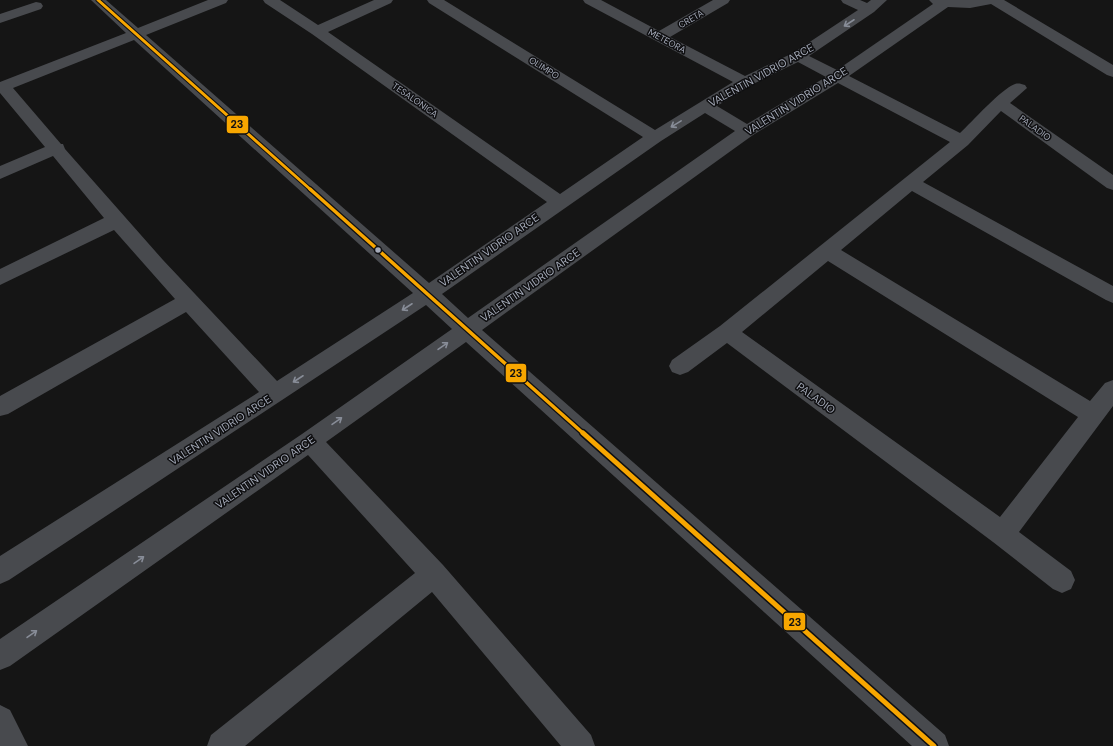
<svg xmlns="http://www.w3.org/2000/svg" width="1113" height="746" viewBox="0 0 1113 746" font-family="'DM Sans',sans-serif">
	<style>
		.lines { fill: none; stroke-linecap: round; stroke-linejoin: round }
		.street { fill: #484a4e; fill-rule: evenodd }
		.bus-1-far2-casing { stroke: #0f0f11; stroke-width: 5 }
		.bus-1-far1-casing { stroke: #0f0f11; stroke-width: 6 }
		.bus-1-casing { stroke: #0f0f11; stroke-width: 8 }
		.bus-1-far2 { stroke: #f7a600; stroke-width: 3 }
		.bus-1-far1 { stroke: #f7a600; stroke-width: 3.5 }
		.bus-1 { stroke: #f7a600; stroke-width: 5 }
		.oneway { stroke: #888d98 }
		.bus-dot { fill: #a4aab8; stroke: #0f0f11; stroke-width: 1.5 }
		.labels { text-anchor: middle; stroke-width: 3; stroke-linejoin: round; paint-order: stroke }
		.far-street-label { font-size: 9px; fill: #a4aab8; stroke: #0f0f11 }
		.street-label { font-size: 11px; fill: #a4aab8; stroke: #0f0f11 }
		.line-badge { stroke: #0f0f11; stroke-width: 1.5 }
		.pale-badge-label { font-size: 11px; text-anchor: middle; font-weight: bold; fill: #111 }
	</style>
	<rect width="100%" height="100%" fill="#151515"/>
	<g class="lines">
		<!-- street -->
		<g class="street">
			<path d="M91 0H106L138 28 208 0H228L226 3 146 35 429 283 547 202 312 34 265 3 263 0H280L318 25 374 0H393L391 3 328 32 560 194 643 137 429 3 427 0H444L655 130 733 82 585 3 583 0H601L659 31 713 0H730L728 3 670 37 745 76 793 53 858 10 843 3 841 0H860L867 3 871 0H887L874 12 809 56 837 70 933 4 929 0H1004L1113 65V77L1107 75 991 4 970 8 948 7 849 76 960 133C972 122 1001 89 1015 84 1019 83 1021 84 1025 85L1027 88 1010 103 1113 175V190L1107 188 1001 111 968 145 923 182 1113 286V303L1106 300 912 191 841 250 1090 401 1105 383 1113 380V406L1019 532 1071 571 1075 580 1071 589 1062 593 1053 589 993 542 727 343 688 372 680 375 672 372 669 366 672 360 720 326 950 142 838 83 753 135 482 330 945 735 949 746H912L466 342 326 442 443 565 591 735 595 746H561L432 592 245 746H207L211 735 415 573 308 455 10 666 0 670V639L302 434 452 329 426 305 9 580 0 584V556L259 392 186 312 8 414 0 416V396L175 299 114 230 0 285V269L104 218 53 156 0 179V166L45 147 0 93V82L126 33ZM134 40 413 293 277 381 163 260 65 149 63 144H61L13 88ZM798 62 826 77 747 124 717 106 751 85ZM705 113 735 131 468 318 442 294 661 141ZM828 261 1078 417 1000 517 742 332Z"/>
			<path d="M36 2 41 3 43 6 41 9 0 23V14Z"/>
			<path d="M0 705 10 710 28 746H0Z"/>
		</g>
		<!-- bus-1-far2 casing -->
		<g class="bus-1-far2-casing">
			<path id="bus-1-far2" d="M98 0 311 190"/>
		</g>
		<!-- bus-1-far1 casing -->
		<g class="bus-1-far1-casing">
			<path id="bus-1-far1" d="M310 189 584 434"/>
		</g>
		<!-- bus-1 casing -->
		<g class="bus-1-casing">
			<path id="bus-1" d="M583 433 934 746"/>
		</g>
		<!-- bus-1-far2 -->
		<use href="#bus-1-far2" class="bus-1-far2"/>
		<!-- bus-1-far1 -->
		<use href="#bus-1-far1" class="bus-1-far1"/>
		<!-- bus-1 -->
		<use href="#bus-1" class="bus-1"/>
	</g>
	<!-- one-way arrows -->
	<defs><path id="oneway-shaft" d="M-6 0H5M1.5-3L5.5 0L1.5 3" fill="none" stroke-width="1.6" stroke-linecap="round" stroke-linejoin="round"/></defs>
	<g class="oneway">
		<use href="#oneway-shaft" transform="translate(849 23) rotate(147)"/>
		<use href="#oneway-shaft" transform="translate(676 124) rotate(149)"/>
		<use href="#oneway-shaft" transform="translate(407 307) rotate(147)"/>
		<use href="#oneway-shaft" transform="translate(443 346) rotate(-35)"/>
		<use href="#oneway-shaft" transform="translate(298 379) rotate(147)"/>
		<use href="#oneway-shaft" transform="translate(337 421) rotate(-35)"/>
		<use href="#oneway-shaft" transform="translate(139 560) rotate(-35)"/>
		<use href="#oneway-shaft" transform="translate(32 634) rotate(-35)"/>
	</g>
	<!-- markers -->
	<circle class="bus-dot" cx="378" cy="250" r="3.5"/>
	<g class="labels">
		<!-- far-street labels -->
		<g class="far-street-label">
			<text transform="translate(691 19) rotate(-30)" y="3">CRETA</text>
			<text transform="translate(667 41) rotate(28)" y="3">METEORA</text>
			<text transform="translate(544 68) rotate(32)" y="3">OLIMPO</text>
			<text transform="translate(415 100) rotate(35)" y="3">TESALONICA</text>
			<text transform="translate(1035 128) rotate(36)" y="3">PALADIO</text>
		</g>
		<!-- street labels -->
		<g class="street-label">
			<text transform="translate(761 75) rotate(-29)" y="4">VALENTIN VIDRIO ARCE</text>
			<text transform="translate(796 101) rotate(-32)" y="4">VALENTIN VIDRIO ARCE</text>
			<text transform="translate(489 250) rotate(-35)" y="4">VALENTIN VIDRIO ARCE</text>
			<text transform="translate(530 285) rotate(-35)" y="4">VALENTIN VIDRIO ARCE</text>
			<text transform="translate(816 398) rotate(36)" y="4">PALADIO</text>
			<text transform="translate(220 430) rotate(-33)" y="4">VALENTIN VIDRIO ARCE</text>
			<text transform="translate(265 472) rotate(-35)" y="4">VALENTIN VIDRIO ARCE</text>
		</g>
	</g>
	<g class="line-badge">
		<rect x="226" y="115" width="23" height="19" rx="4" fill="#f7a600"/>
		<rect x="505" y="363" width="22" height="20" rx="4" fill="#f7a600"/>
		<rect x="783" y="612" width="23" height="19" rx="4" fill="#f7a600"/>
	</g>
	<g class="pale-badge-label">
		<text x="237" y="128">23</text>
		<text x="516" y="377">23</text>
		<text x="795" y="626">23</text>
	</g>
</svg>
